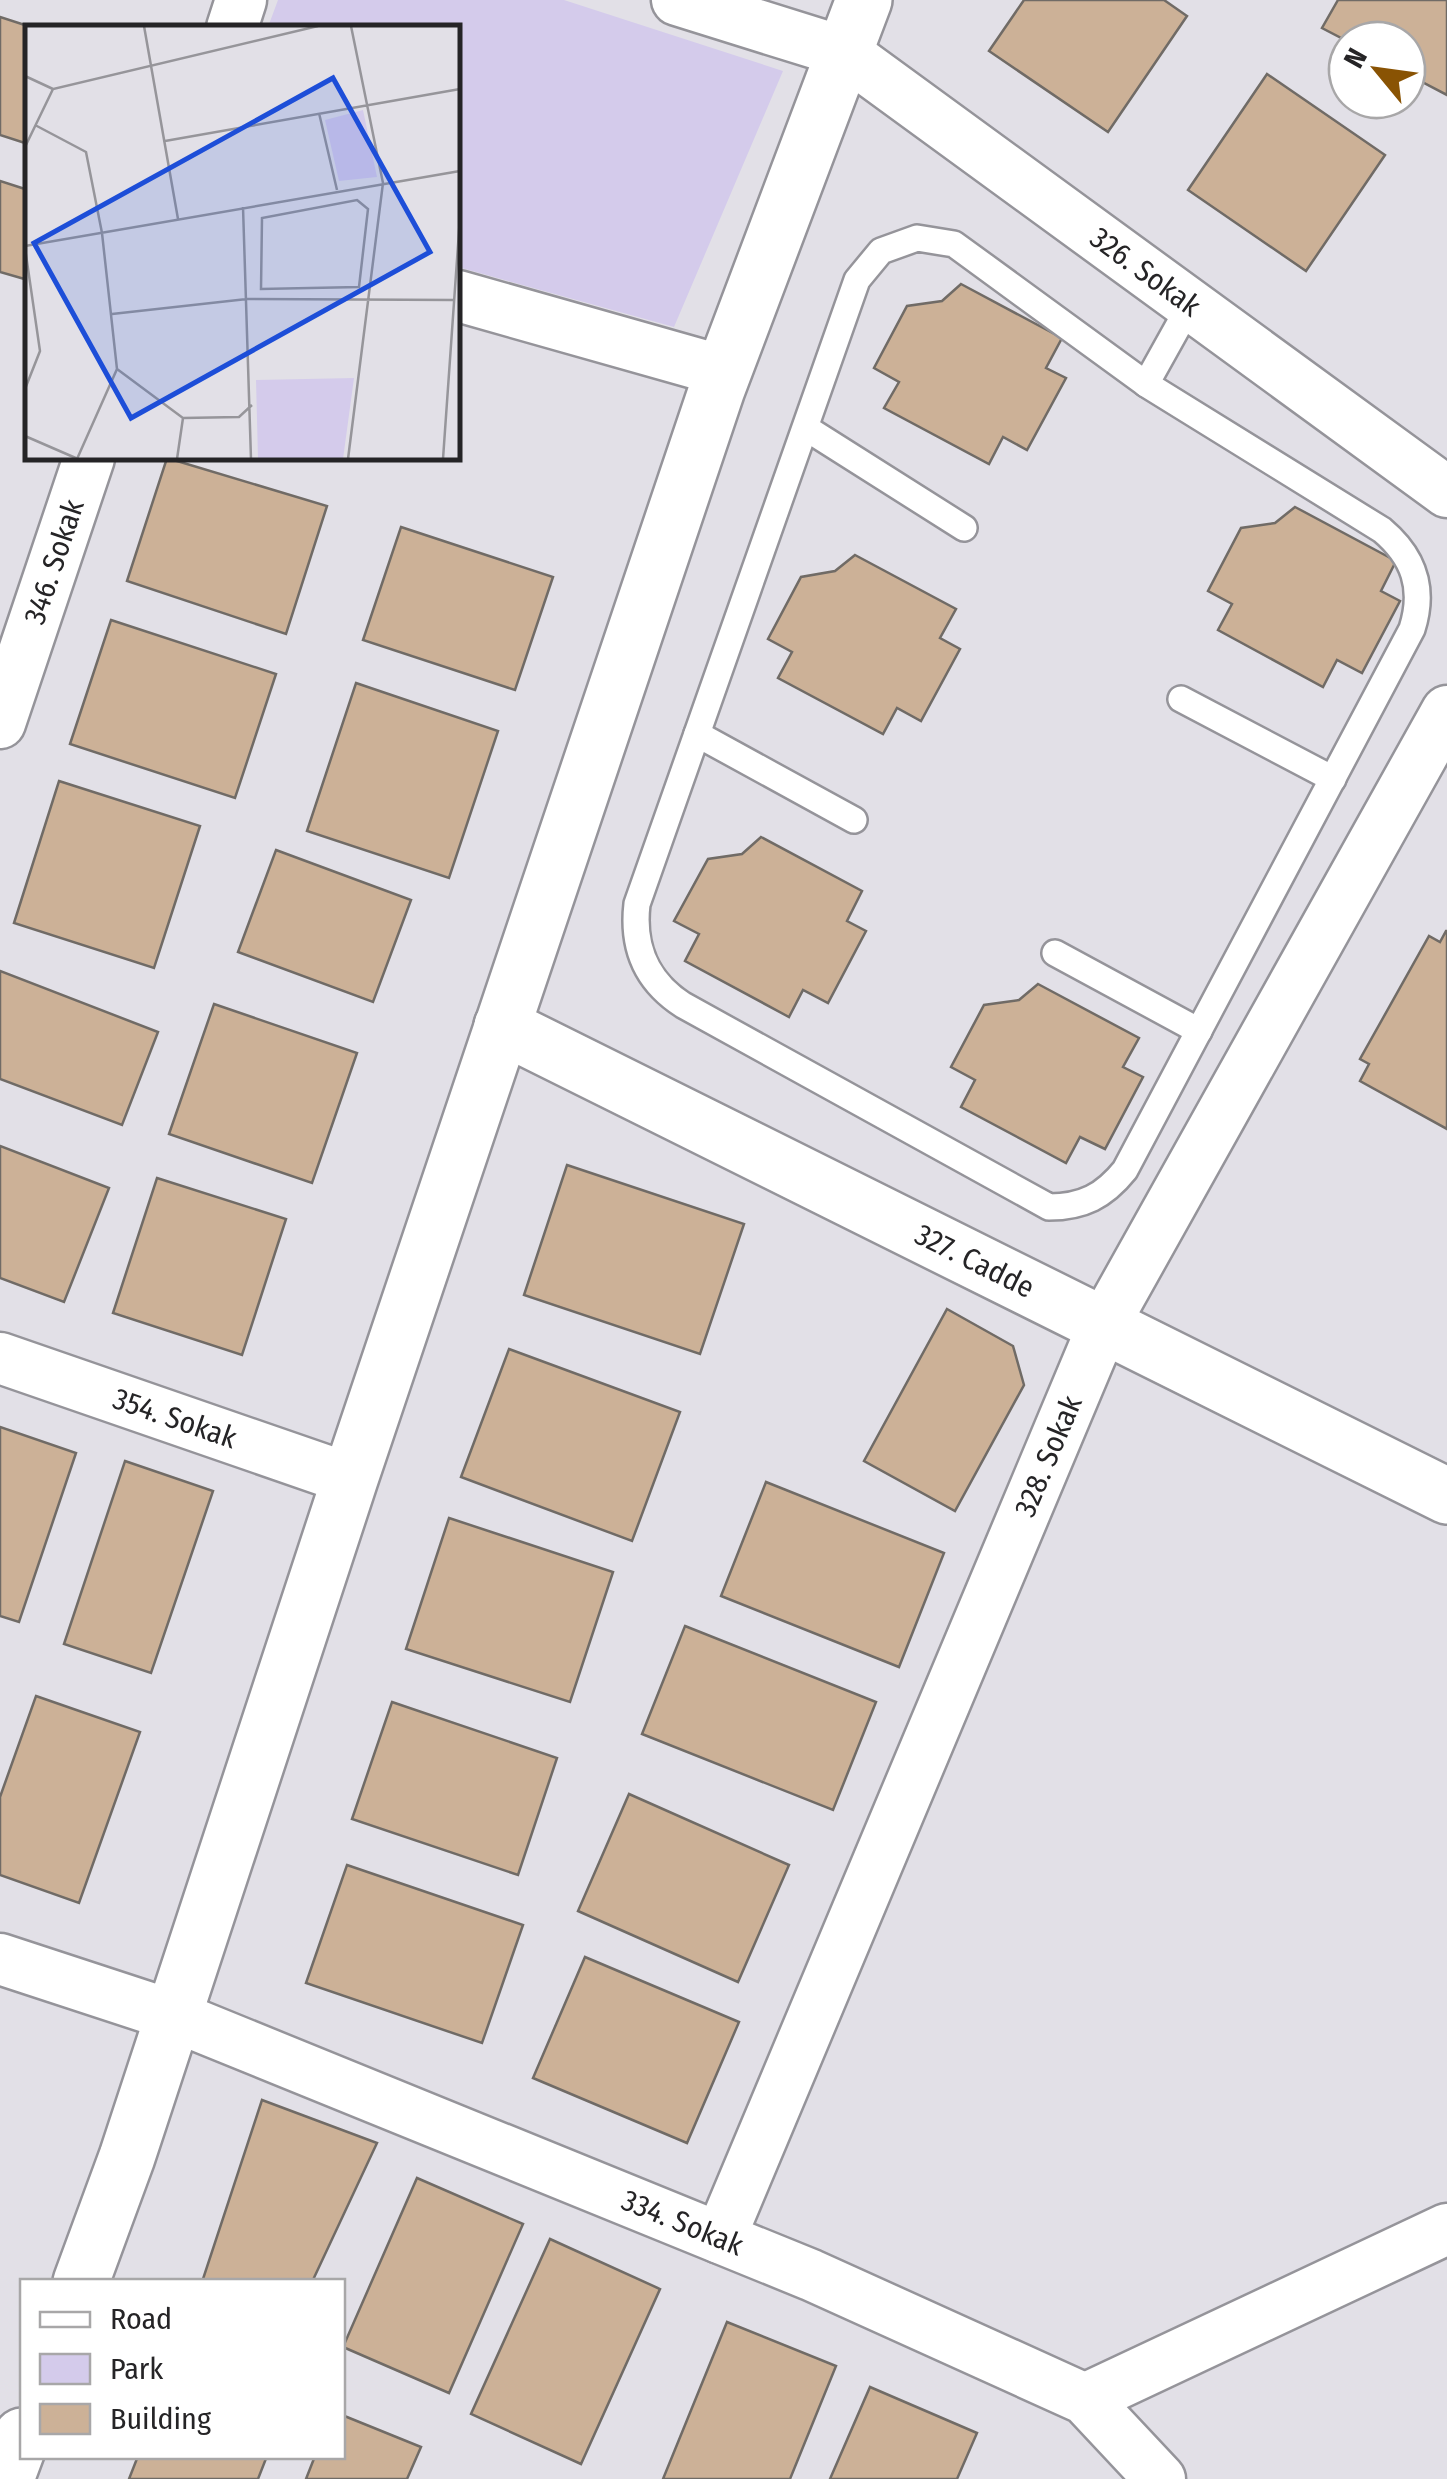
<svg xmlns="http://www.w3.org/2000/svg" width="1447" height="2479" viewBox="0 0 1447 2479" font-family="'Fira Sans Condensed',sans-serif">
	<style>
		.green { fill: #d4cbeb }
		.building { fill: #ccb197; stroke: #706b66; stroke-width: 2.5 }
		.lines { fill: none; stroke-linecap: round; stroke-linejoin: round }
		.service-casing { stroke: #95949a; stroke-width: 30 }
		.minor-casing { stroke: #95949a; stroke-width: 55 }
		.tertiary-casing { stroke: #95949a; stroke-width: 60 }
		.service { stroke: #fff; stroke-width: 25 }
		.minor { stroke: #fff; stroke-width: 50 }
		.tertiary { stroke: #fff; stroke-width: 55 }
		.labels { text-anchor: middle; stroke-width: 8; stroke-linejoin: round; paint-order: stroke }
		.street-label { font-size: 30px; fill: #252426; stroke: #fff }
		.inset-road { fill: none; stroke: #96959a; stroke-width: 2.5 }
		.view { fill: #1d4ed8; fill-opacity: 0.15; stroke: #1d4ed8; stroke-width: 5 }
		.inset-edge { fill: none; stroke: #252426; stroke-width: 5 }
	</style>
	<rect width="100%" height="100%" fill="#e2e0e7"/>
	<!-- green -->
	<path class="green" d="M278 0H564L783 71 674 327 458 267V28L268 27Z"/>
	<!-- building -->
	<g class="building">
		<path d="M1024 0H1164L1187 16 1108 132 989 51Z"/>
		<path d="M1338 0H1447V95L1407 74V40L1347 41 1322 28Z"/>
		<path d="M0 17 34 28H28V144L0 135Z"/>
		<path d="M1267 74 1385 155 1306 271 1188 190Z"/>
		<path d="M0 181 28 190V280L0 272Z"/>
		<path d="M961 284 1062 338 1046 368 1066 378 1027 450 1003 437 989 464 884 408 899 382 874 368 907 306 942 301Z"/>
		<path d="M167 458 327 506 286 634 127 581Z"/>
		<path d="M1295 507 1396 561 1381 591 1400 601 1362 673 1337 660 1323 687 1218 630 1232 604 1208 591 1241 528 1275 523Z"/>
		<path d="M401 527 553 577 515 690 363 640Z"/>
		<path d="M855 555 956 609 940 638 960 649 921 721 897 708 883 734 778 678 792 652 768 639 801 577 835 571Z"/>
		<path d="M111 620 276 674 235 798 70 744Z"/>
		<path d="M356 683 498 731 449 878 307 831Z"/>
		<path d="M59 781 200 826 154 968 14 923Z"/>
		<path d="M761 837 862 891 847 921 866 931 828 1003 803 990 789 1017 685 961 699 934 674 921 708 859 742 854Z"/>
		<path d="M276 850 411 900 373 1002 238 952Z"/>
		<path d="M1446 931H1447V1129L1360 1081 1369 1064 1360 1059 1429 936 1440 942Z"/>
		<path d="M0 971 158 1032 122 1125 0 1079Z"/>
		<path d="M1038 984 1139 1038 1123 1067 1143 1077 1105 1149 1080 1137 1066 1163 961 1107 975 1080 951 1067 984 1005 1019 1000Z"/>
		<path d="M214 1004 357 1053 312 1183 169 1134Z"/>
		<path d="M0 1146 109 1188 64 1302 0 1278Z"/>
		<path d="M567 1165 744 1224 700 1354 524 1295Z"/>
		<path d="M157 1178 286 1219 242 1355 113 1313Z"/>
		<path d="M947 1309 1013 1346 1024 1385 955 1511 864 1461Z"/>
		<path d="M509 1349 680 1412 632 1541 461 1477Z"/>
		<path d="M0 1427 76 1453 19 1622 0 1616Z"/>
		<path d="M125 1461 213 1491 151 1673 64 1644Z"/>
		<path d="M766 1482 944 1553 899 1667 721 1596Z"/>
		<path d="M449 1518 613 1572 570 1702 406 1649Z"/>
		<path d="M685 1626 876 1702 833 1810 642 1734Z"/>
		<path d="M36 1696 140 1732 79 1903 0 1875V1797Z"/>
		<path d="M392 1702 557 1758 518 1875 352 1819Z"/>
		<path d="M629 1794 789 1865 738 1982 578 1911Z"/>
		<path d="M347 1865 523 1925 482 2043 306 1983Z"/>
		<path d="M585 1957 739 2022 687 2143 533 2078Z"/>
		<path d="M262 2100 377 2143 312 2282H202Z"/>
		<path d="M417 2178 523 2224 449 2393 343 2347Z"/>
		<path d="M550 2239 660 2289 581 2464 471 2414Z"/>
		<path d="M727 2322 836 2366 790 2479H663Z"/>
		<path d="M870 2387 977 2433 957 2479H830Z"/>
		<path d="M342 2415 421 2447 407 2479H306L315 2456H342Z"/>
		<path d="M138 2456H267L258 2479H129Z"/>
	</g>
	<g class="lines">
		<!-- service casing -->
		<g class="service-casing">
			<g id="service">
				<path d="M917 238 954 244 1146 384 1382 530C1414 557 1425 588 1412 629L1125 1170C1104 1196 1083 1207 1049 1207L683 1005C646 981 632 947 637 904L857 280 881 251Z"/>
				<path d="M1146 384 1190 305"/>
				<path d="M806 428 964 528"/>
				<path d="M1181 699 1333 779"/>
				<path d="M697 734 854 820"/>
				<path d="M1055 953 1199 1031"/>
			</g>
		</g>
		<!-- minor casing -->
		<g class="minor-casing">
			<g id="minor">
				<path id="s1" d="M677 0 844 52 1447 492"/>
				<path d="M232 28 241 0"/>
				<path d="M458 296 723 371"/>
				<path id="s2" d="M0 723 89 458"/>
				<path id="s3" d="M0 1358 350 1479"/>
				<path id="s4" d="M0 1959 174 2016 811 2275 1085 2399 1160 2479"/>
				<path id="s5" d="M720 2238 1103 1326 1447 711"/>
				<path d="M1085 2399 1447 2229"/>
			</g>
		</g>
		<!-- tertiary casing -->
		<g class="tertiary-casing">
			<g id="tertiary">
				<path id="s6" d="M502 1026 1447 1496"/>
				<path d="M81 2282 127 2157 350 1479 717 389 864 0"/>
				<path d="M6 2479 22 2436"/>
			</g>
		</g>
		<!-- service -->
		<use href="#service" class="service"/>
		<!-- minor -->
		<use href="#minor" class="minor"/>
		<!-- tertiary -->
		<use href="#tertiary" class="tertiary"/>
	</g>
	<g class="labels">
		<!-- street labels -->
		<g class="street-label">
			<text dy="10" stroke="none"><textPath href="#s1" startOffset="548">326. Sokak</textPath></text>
			<text dy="10" stroke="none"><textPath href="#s2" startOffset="170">346. Sokak</textPath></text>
			<text dy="10" stroke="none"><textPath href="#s6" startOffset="528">327. Cadde</textPath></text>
			<text dy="10" stroke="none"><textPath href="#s3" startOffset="185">354. Sokak</textPath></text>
			<text dy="10" stroke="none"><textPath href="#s5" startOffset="848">328. Sokak</textPath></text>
			<text dy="10" stroke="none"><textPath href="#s4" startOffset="732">334. Sokak</textPath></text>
		</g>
	</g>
	<!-- overview -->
	<g transform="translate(25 25)">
		<rect width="435" height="435" fill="#e2e0e7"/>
		<path d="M338 85 352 152 314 156 300 95ZM329 353 318 434H233L231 355Z" fill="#d4cbeb"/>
		<path class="inset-road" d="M119 1 153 194M0 51 28 64M294 88 312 165M10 100 61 127 77 208 92 344 52 434M140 116 435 64M0 122 28 64 293 1M332 175 343 184 334 262 236 264 237 193ZM218 182 226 434M0 221 435 146M0 223 15 326 0 364M87 289 222 274 429 275M92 344 158 393 152 434M158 393 214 392 227 380M0 411 53 434M323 434 358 158 326 1M418 434 435 192"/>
		<path class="view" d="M308 53 405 227 106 393 9 218Z"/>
		<rect width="435" height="435" class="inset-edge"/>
	</g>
	<!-- legend -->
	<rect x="20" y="2279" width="325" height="180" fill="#ffffff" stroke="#a8a7a8" stroke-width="2.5"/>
	<rect x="40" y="2312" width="50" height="15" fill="#ffffff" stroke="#a8a7a8" stroke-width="2.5"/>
	<text x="110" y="2329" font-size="30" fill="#252426">Road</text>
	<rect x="40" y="2354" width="50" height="30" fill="#d4cbeb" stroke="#a8a7a8" stroke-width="2.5"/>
	<text x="110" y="2379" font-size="30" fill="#252426">Park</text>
	<rect x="40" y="2404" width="50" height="30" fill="#ccb197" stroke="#a8a7a8" stroke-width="2.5"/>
	<text x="110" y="2429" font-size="30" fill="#252426">Building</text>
	<!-- north arrow -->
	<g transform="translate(1377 70) rotate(299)"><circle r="48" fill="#ffffff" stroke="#a8a7a8" stroke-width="2.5"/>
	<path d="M0-8L18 38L0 25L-18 38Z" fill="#895303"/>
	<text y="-15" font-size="28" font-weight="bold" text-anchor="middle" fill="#252426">N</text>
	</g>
</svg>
